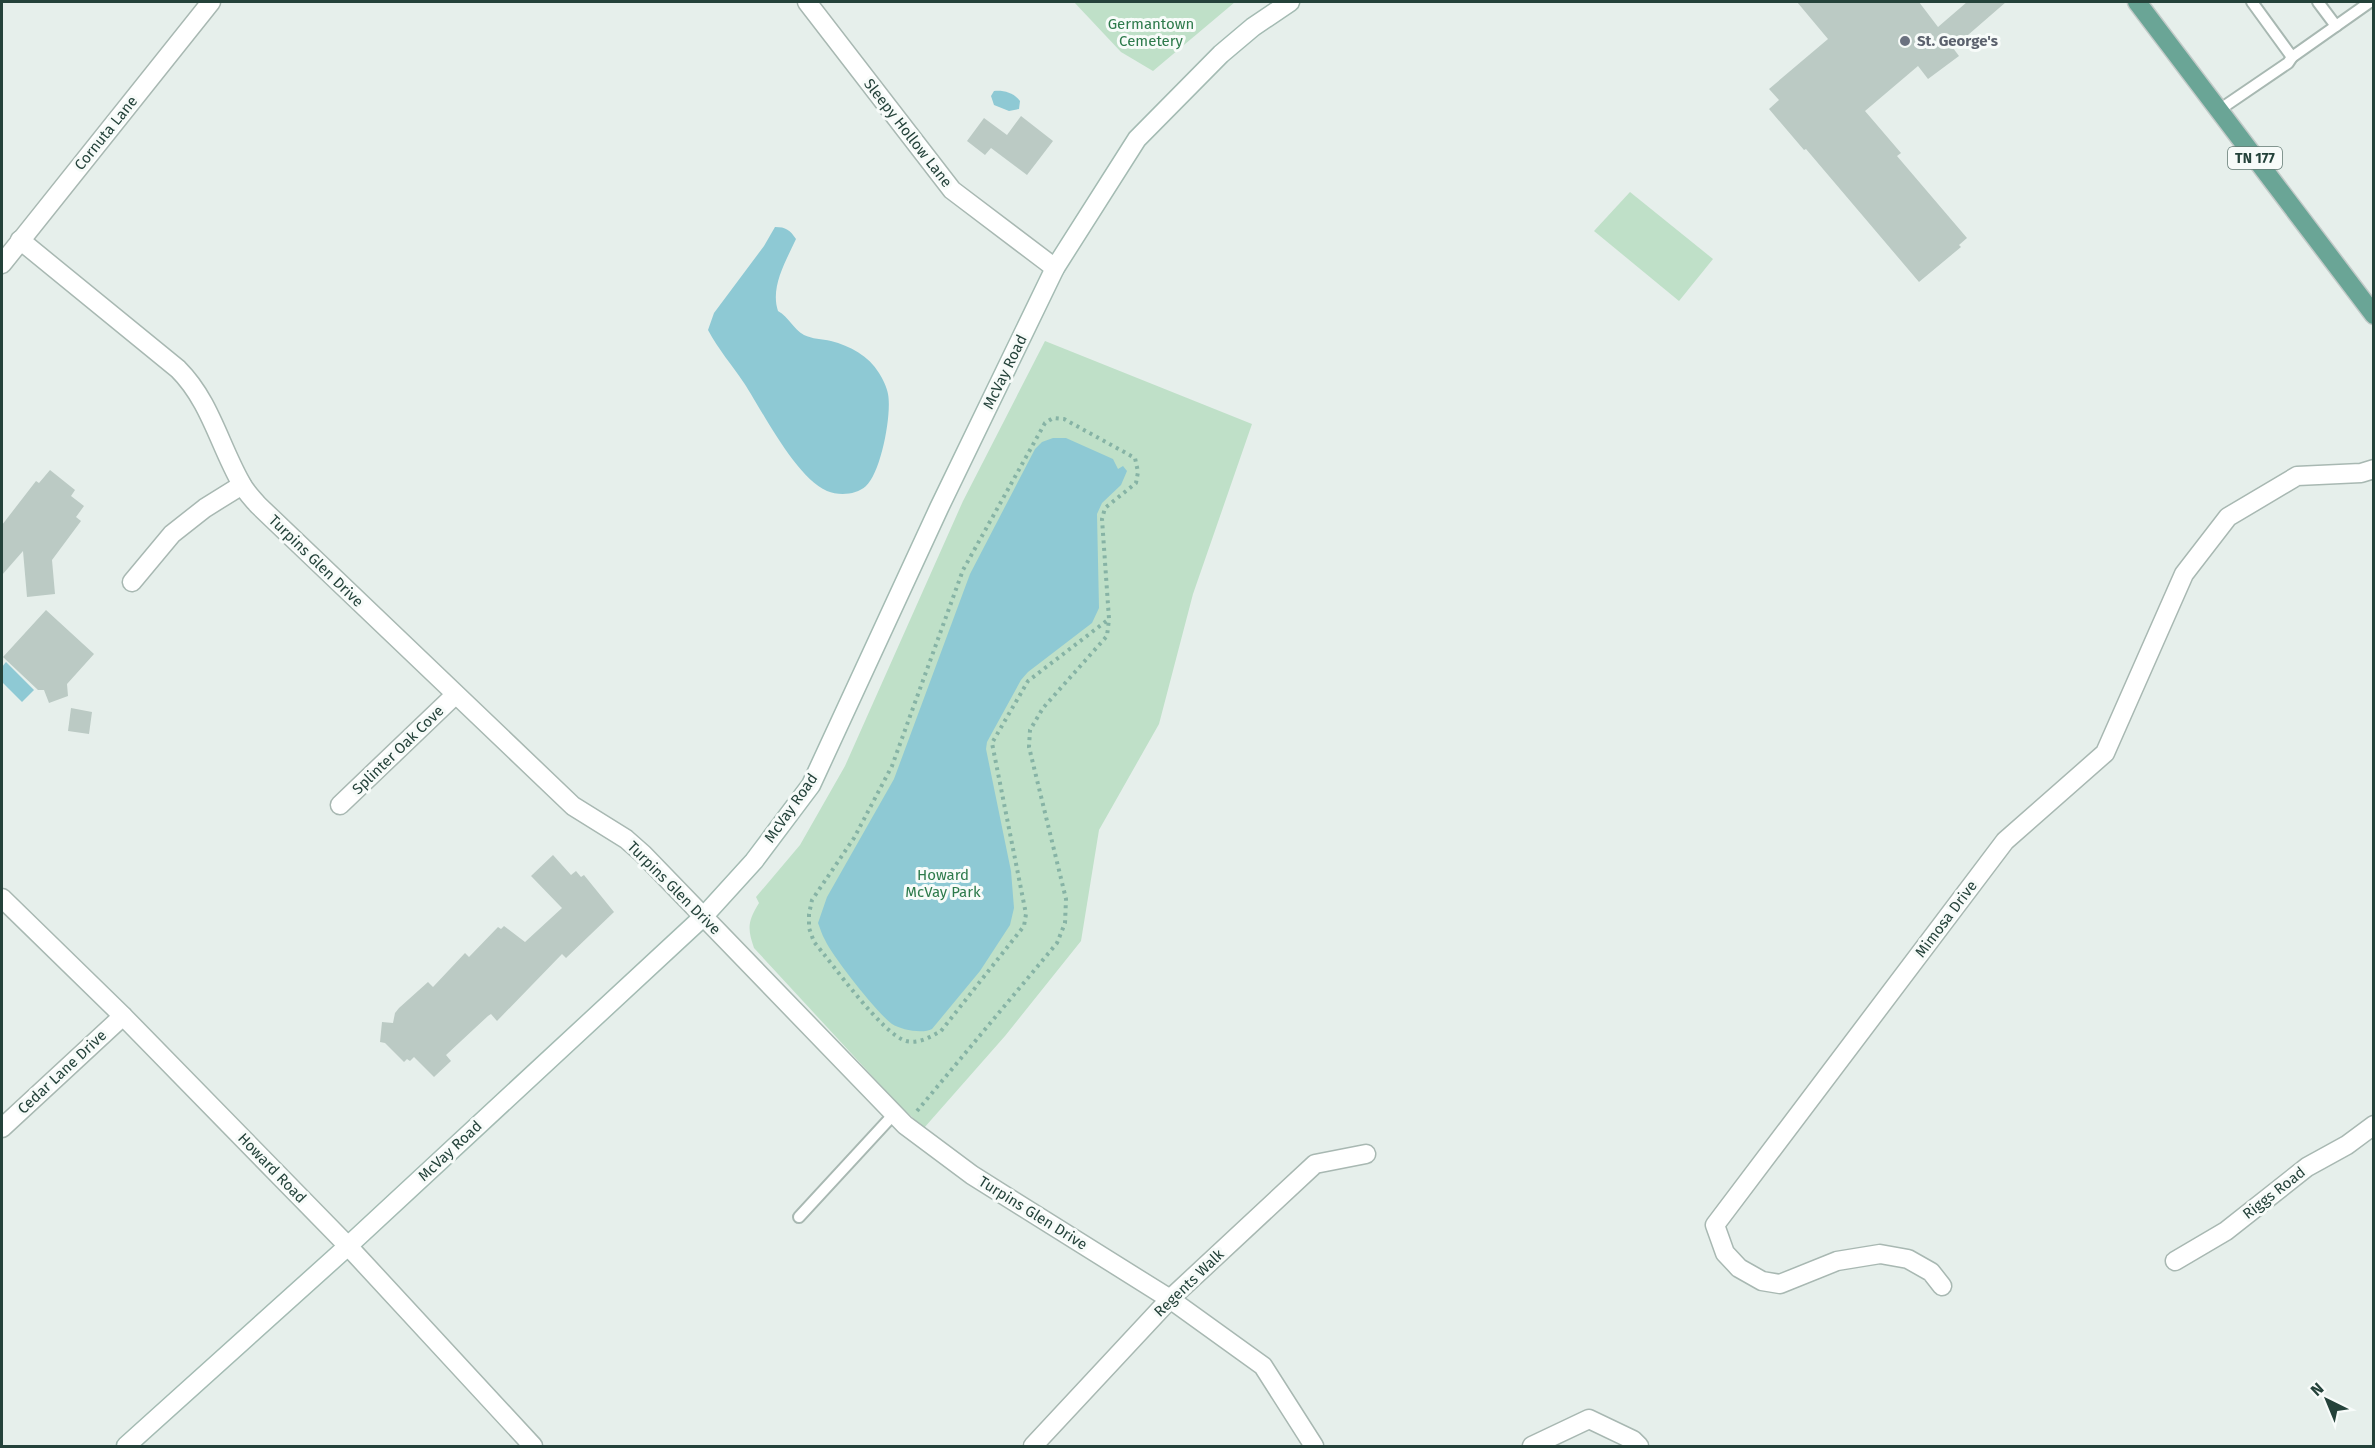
<svg xmlns="http://www.w3.org/2000/svg" width="2375" height="1448" viewBox="0 0 2375 1448" font-family="'Fira Sans',sans-serif">
	<style>
		.green { fill: #bfe0c8 }
		.water { fill: #8ec9d4 }
		.building { fill: #bbcac4 }
		.lines { fill: none; stroke-linecap: round; stroke-linejoin: round }
		.lane-casing { stroke: #a8b8b2; stroke-width: 14 }
		.street-casing { stroke: #a8b8b2; stroke-width: 21 }
		.secondary-casing { stroke: #a4bbb3; stroke-width: 21 }
		.primary-casing { stroke: #c2cac8; stroke-width: 21 }
		.path { stroke: #86b3a5; stroke-width: 4; stroke-dasharray: 3 4.5; stroke-linecap: butt }
		.lane { stroke: #fff; stroke-width: 10 }
		.street { stroke: #fff; stroke-width: 18 }
		.secondary { stroke: #fff; stroke-width: 18 }
		.primary { stroke: #6aa596; stroke-width: 18 }
		.worship-dot { fill: #6b7280; stroke: #f7fbf9; stroke-width: 2 }
		.labels { text-anchor: middle; stroke-width: 6; stroke-linejoin: round; paint-order: stroke }
		.shield { fill: #f7fbf9; stroke: #637a73; stroke-width: 1.5 }
		.shield-label { font-size: 14px; font-weight: bold; fill: #24423a }
		.park-label { font-size: 15px; fill: #2d7a4b; stroke: #f7fbf9 }
		.worship-label { font-size: 15px; font-weight: bold; fill: #5b616d; stroke: #f7fbf9; text-anchor: start }
		.street-label { font-size: 15px; fill: #24423a; stroke: #f7fbf9 }
	</style>
	<rect width="100%" height="100%" fill="#e6efeb"/>
	<!-- green -->
	<g class="green">
		<path d="M1074 2H1235L1153 71 1121 52Z"/>
		<path d="M1630 192 1713 259 1679 301 1594 231Z"/>
		<path d="M1045 341 1252 424 1193 594 1159 724 1099 830 1081 941 1005 1036 924 1128 898 1104 754 948C747 928 748 921 759 903L756 897 800 845 845 766 963 501Z"/>
	</g>
	<!-- water -->
	<g class="water">
		<path d="M994 91C1004 90 1014 93 1020 101L1019 109 1009 111 994 105 991 96Z"/>
		<path d="M775 227C786 227 790 230 796 239 786 261 770 287 778 311 789 317 793 329 804 335 812 339 822 339 831 341 850 346 869 356 879 373 883 379 887 388 888 394 892 414 881 473 866 486 856 495 839 496 827 491 796 478 763 412 744 383 732 365 718 349 708 330L714 313 764 246Z"/>
		<path d="M1053 438H1066L1113 459 1118 469 1123 466 1127 471 1121 485 1102 503 1097 514 1099 608 1092 623 1028 672 1021 680 987 742 986 749 1011 871 1014 908 1010 925 980 971 932 1029C923 1034 901 1030 892 1024 877 1013 833 957 825 940 822 935 820 928 818 923L827 897 894 779 970 574 1035 449 1042 442Z"/>
		<path d="M6 662 34 690 22 702 2 682V667Z"/>
	</g>
	<!-- building -->
	<g class="building">
		<path d="M1797 2H1919L1938 27 1967 2H2006L1953 48 1959 56 1928 79 1918 66 1865 111 1901 153 1897 156 1967 238 1959 245 1961 247 1919 282 1806 149 1804 150 1769 109 1779 100 1769 89 1828 39Z"/>
		<path d="M1021 116 1053 141 1027 175 991 148 985 155 967 141 984 118 1007 135Z"/>
		<path d="M50 470 75 490 71 496 84 506 76 517 81 521 52 560 55 594 27 597 23 551 2 575V525L36 481 39 483Z"/>
		<path d="M46 610 94 654 67 684 68 696 49 703 44 690H38L3 657Z"/>
		<path d="M71 708 92 712 89 734 68 731Z"/>
		<path d="M553 855 571 875 576 871 581 877 584 875 614 912 566 958 562 954 497 1021 491 1014 488 1016 446 1055 451 1061 434 1077 414 1057 410 1061 407 1059 404 1062 385 1043 380 1042 382 1022 393 1023 395 1013 399 1008 428 982 433 987 465 953 469 957 498 927 501 929 504 926 525 942 562 908 531 876Z"/>
	</g>
	<g class="lines">
		<!-- lane casing -->
		<g class="lane-casing">
			<g id="lane">
				<path d="M2318 2 2336 26"/>
				<path d="M2292 57 2370 2"/>
				<path d="M2219 110 2288 63 2292 57 2252 2"/>
				<path d="M799 1217 894 1114"/>
			</g>
		</g>
		<!-- street casing -->
		<g class="street-casing">
			<g id="street">
				<path d="M807 2 952 190 1055 268"/>
				<path d="M20 240 178 369C210 401 219 444 241 483 245 491 252 498 258 505L573 806 626 839 643 854 905 1125 972 1175 1170 1299 1263 1366 1314 1446"/>
				<path d="M2 264 211 2"/>
				<path d="M132 582 172 534 205 508 242 485"/>
				<path d="M340 805 455 695"/>
				<path d="M2 898 123 1016 348 1246 533 1446"/>
				<path d="M2 1128 123 1016"/>
				<path d="M2175 1261 2226 1231 2307 1167 2347 1145 2374 1125"/>
				<path d="M1942 1286 1931 1272 1908 1259 1880 1254 1837 1261 1780 1284 1762 1281 1739 1268 1725 1253 1715 1225 2005 841 2105 753 2184 574 2228 517 2297 476 2361 473 2374 469"/>
				<path d="M1033 1446 1170 1299 1315 1164 1366 1154"/>
				<path d="M1532 1446 1589 1419 1633 1440 1639 1446"/>
			</g>
		</g>
		<!-- secondary casing -->
		<g class="secondary-casing">
			<path id="secondary" d="M126 1446 348 1246 704 916 754 861 811 785 939 508 1055 268 1137 139 1221 54 1253 27 1290 2"/>
		</g>
		<!-- primary casing -->
		<g class="primary-casing">
			<path id="primary" d="M2137 2 2374 315"/>
		</g>
		<!-- path -->
		<path class="path" d="M917 1111 1057 943 1065 923 1066 899 1029 747 1030 730 1043 708 1107 636 1109 619 1102 519 1105 508 1136 483 1138 472 1135 458 1064 419 1053 418 1045 423 963 570 892 766 854 838 812 900 809 914V928L814 942C832 963 882 1034 906 1041 919 1044 930 1037 941 1031L1024 926 1026 914 992 743 1028 681 1109 619"/>
		<!-- lane -->
		<use href="#lane" class="lane"/>
		<!-- street -->
		<use href="#street" class="street"/>
		<!-- secondary -->
		<use href="#secondary" class="secondary"/>
		<!-- primary -->
		<use href="#primary" class="primary"/>
	</g>
	<!-- markers -->
	<circle class="worship-dot" cx="1905" cy="41" r="6"/>
	<g class="labels">
		<!-- shield labels -->
		<rect class="shield" x="2228" y="147" width="54" height="22" rx="4.5"/>
		<g class="shield-label">
			<text x="2255" y="163">TN 177</text>
		</g>
		<!-- park labels -->
		<g class="park-label">
			<text x="1151" y="29">Germantown<tspan x="1151" dy="17">Cemetery</tspan></text>
			<text x="943" y="880">Howard<tspan x="943" dy="17">McVay Park</tspan></text>
		</g>
		<!-- worship labels -->
		<g class="worship-label">
			<text x="1917" y="46">St. George's</text>
		</g>
		<!-- street labels -->
		<g class="street-label">
			<text transform="translate(106 133) rotate(-51)" y="5">Cornuta Lane</text>
			<text transform="translate(908 133) rotate(52)" y="5">Sleepy Hollow Lane</text>
			<text transform="translate(1005 372) rotate(-64)" y="5">McVay Road</text>
			<text transform="translate(316 561) rotate(44)" y="5">Turpins Glen Drive</text>
			<text transform="translate(398 750) rotate(-44)" y="5">Splinter Oak Cove</text>
			<text transform="translate(791 808) rotate(-55)" y="5">McVay Road</text>
			<text transform="translate(674 888) rotate(45)" y="5">Turpins Glen Drive</text>
			<text transform="translate(1946 919) rotate(-53)" y="5">Mimosa Drive</text>
			<text transform="translate(62 1072) rotate(-43)" y="5">Cedar Lane Drive</text>
			<text transform="translate(450 1151) rotate(-43)" y="5">McVay Road</text>
			<text transform="translate(272 1168) rotate(46)" y="5">Howard Road</text>
			<text transform="translate(2274 1193) rotate(-38)" y="5">Riggs Road</text>
			<text transform="translate(1033 1213) rotate(32)" y="5">Turpins Glen Drive</text>
			<text transform="translate(1189 1283) rotate(-44)" y="5">Regents Walk</text>
		</g>
	</g>
	<!-- border -->
	<rect width="2375" height="1448" fill="none" stroke="#24423a" stroke-width="6"/>
	<!-- north arrow -->
	<g transform="translate(2327 1400) rotate(317)" stroke="#f7fbf9" stroke-width="4.5" paint-order="stroke">
	<path d="M0-4.5L10 22L0 15L-10 22Z" fill="#24423a"/>
	<text y="-9" font-size="16" font-weight="bold" text-anchor="middle" fill="#24423a">N</text>
	</g>
</svg>
